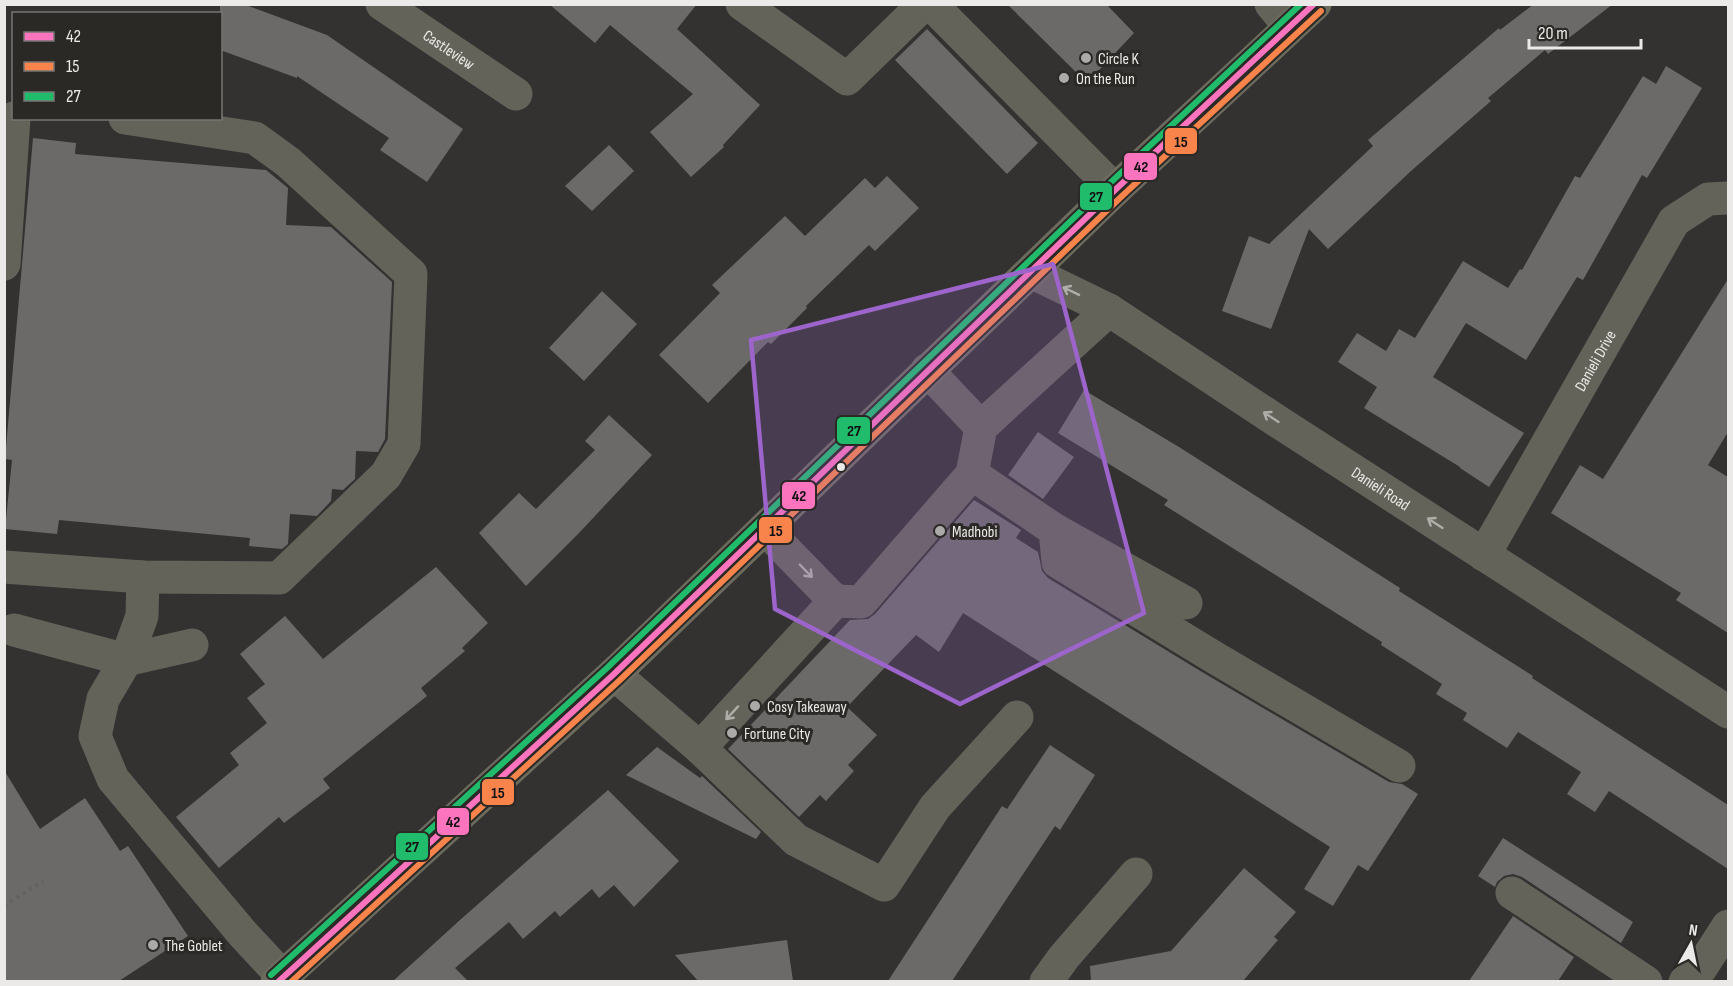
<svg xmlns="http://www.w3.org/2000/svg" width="1733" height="986" viewBox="0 0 1733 986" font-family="'Sofia Sans Condensed',sans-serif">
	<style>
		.building { fill: #6b6a69 }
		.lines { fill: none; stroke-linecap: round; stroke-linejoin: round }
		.path { stroke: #63635d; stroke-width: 4; stroke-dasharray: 3 4.5; stroke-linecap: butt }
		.minor { stroke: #64635a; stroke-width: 33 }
		.major { stroke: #6c6b5e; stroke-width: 33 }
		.bus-1-casing { stroke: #2a2926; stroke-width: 10 }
		.bus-2-casing { stroke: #2a2926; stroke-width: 10 }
		.bus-3-casing { stroke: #2a2926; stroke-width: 10 }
		.bus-1 { stroke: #fc73be; stroke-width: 6 }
		.bus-2 { stroke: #f8844c; stroke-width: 6 }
		.bus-3 { stroke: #20bc6c; stroke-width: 6 }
		.oneway { stroke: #aeada8 }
		.marked { fill: #9d65cb; fill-opacity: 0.2; stroke: #9d65cb; stroke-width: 4.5; stroke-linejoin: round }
		.poi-dot { fill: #abaaa8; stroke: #2a2926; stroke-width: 2 }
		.bus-dot { fill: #ebeae8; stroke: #2a2926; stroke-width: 2 }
		.labels { text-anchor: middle; stroke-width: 6; stroke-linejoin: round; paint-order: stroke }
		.street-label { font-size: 16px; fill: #ebeae8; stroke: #2a2926 }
		.poi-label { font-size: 16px; fill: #ebeae8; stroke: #2a2926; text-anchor: start }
		.line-badge { stroke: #2a2926; stroke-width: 2 }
		.pale-badge-label { font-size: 16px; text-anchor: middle; font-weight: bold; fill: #111 }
	</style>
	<rect width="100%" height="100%" fill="#333231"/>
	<!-- building -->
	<g class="building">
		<path d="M220 4H243L327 35 463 129 427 182 380 150 389 138 297 76V78L220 50Z"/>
		<path d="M549 4H697L677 29 760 105 723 145 724 147 691 177 650 132 693 94 610 25 595 43Z"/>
		<path d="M1007 4H1106L1134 33 1087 83Z"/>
		<path d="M1534 4H1613L1548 54 1545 50 1488 98 1491 101 1411 171 1328 249 1309 229 1271 329 1222 311 1249 236 1269 244 1373 146 1368 140 1499 28 1500 30Z"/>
		<path d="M927 29 1038 143 1007 174 895 60Z"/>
		<path d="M1666 66 1702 88 1647 178 1642 175 1583 280 1577 277 1526 360 1466 323 1433 377 1524 433 1489 487 1460 468V467L1364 408 1377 387 1338 362 1357 333 1386 351 1399 329 1415 338 1463 261 1508 288 1520 269 1522 270 1575 176 1580 178 1643 76 1656 84Z"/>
		<path d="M33 138 76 143 75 154 266 170 288 188 286 225 331 227 392 282 385 439 378 452 356 451 355 479 343 490 332 489 331 501 317 516 290 514 288 544 282 549 249 546 250 538 59 520 57 534 5 529 12 460 5 459Z"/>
		<path d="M609 145 634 171 592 211 565 186Z"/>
		<path d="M887 176 919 208 875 251 869 245 806 306 807 308 771 344 768 342 708 403 659 355 720 293 712 285 785 216 805 236 865 178 875 188Z"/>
		<path d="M1728 279V432L1708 465 1728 477V633L1676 600 1681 593 1551 513 1580 465 1603 479Z"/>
		<path d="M602 291 637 324 584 381 549 348Z"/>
		<path d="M1084 390 1179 447 1400 588 1399 591 1533 676 1532 678 1728 805V869L1609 791 1595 812 1567 794 1581 772 1518 732 1507 748 1463 720 1467 713 1436 694 1442 684 1381 645 1382 642 1164 505 1168 500 1058 433Z"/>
		<path d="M609 415 652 455 580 532 526 586 479 533 519 493 536 509 595 450 585 441Z"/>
		<path d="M1038 432 1074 457 1043 499 1008 475Z"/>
		<path d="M974 500 1021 530 1016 538 1038 552 1042 571 1048 578 1202 672 1389 782 1402 784 1418 794 1368 871 1358 865 1333 906 1304 889 1330 847 963 613 939 652 916 635 847 707 877 735 848 765 854 771 826 801 820 795 799 817 728 749 850 620 868 619 875 614Z"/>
		<path d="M436 567 488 623 462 648 465 651 421 688 427 696 323 779 330 788 284 823 279 817 219 868 176 817 239 765 230 753 267 723 247 698 265 684 240 654 285 616 323 659Z"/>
		<path d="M1050 745 1095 775 1060 830 1055 826 952 981H888L1002 806 1007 809Z"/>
		<path d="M657 747 700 778 702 776 761 832 756 839 626 775Z"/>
		<path d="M4 770 40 829 85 798 120 851 128 846 188 936 119 981H4Z"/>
		<path d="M608 790 679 861 634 907 614 885 599 898 592 889 560 917 555 911 523 939 509 922 455 968 468 981H393L460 920Z"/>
		<path d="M1503 838 1633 922 1621 943 1522 877 1513 874 1504 876 1497 882 1495 887 1478 876Z"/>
		<path d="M1244 868 1296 912 1274 937 1278 940 1243 981H1091L1090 966 1171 951Z"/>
		<path d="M1513 916 1574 957 1558 981H1469Z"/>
		<path d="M787 940 793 981H698L675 955Z"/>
	</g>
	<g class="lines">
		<!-- path -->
		<path class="path" d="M4 906 43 881"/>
		<!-- minor -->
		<g class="minor">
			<path id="s1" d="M382 4 516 94"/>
			<path d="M742 4 847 79 924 4"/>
			<path d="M931 4 1115 190"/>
			<path d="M1271 4 1290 27"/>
			<path d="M4 264 14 118"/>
			<path id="s2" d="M1031 272 1109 310 1277 421 1728 712"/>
			<path d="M981 427 1109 310"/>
			<path d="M972 474 1055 530 1058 562 1212 656 1399 766"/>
			<path d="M1055 530 1186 603"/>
			<path id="s3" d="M1484 555 1674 221 1708 199 1728 198"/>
			<path d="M4 567 143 577 279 578 386 475 404 444 411 274 288 162 255 138 125 118"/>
			<path d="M143 577 142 616 126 660 103 699 95 736 113 779 243 934 283 977"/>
			<path d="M835 601 861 602 972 474 981 427 927 370"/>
			<path d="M14 630 126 660 192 645"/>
			<path d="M614 674 700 748 835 601 765 529"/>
			<path d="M700 748 796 840 884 885 935 807 1017 717"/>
			<path d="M1512 893 1646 982"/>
			<path d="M1046 982 1064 957 1136 874"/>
			<path d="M1685 982 1701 968 1728 926"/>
		</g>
		<!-- major -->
		<path class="major" d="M277 982 614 674 1115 190 1315 4"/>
		<!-- bus-1 casing -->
		<g class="bus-1-casing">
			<path id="bus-1" d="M278 982 614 674 1115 190 1314 4"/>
		</g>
		<!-- bus-2 casing -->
		<g class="bus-2-casing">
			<path id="bus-2" d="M291 982 620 680 1121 197 1321 11"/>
		</g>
		<!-- bus-3 casing -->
		<g class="bus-3-casing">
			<path id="bus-3" d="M271 975 608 667 1109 184 1301 4"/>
		</g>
		<!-- bus-1 -->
		<use href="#bus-1" class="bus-1"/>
		<!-- bus-2 -->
		<use href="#bus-2" class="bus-2"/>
		<!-- bus-3 -->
		<use href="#bus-3" class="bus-3"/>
	</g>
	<!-- one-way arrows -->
	<defs><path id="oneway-shaft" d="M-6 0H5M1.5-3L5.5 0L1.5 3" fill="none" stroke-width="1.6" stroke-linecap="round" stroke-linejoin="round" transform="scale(1.5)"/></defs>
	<g class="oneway">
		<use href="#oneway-shaft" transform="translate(1071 291) rotate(-154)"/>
		<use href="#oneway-shaft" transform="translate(1271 417) rotate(-147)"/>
		<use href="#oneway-shaft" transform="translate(1435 523) rotate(-147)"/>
		<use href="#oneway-shaft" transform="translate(806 571) rotate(46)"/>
		<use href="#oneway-shaft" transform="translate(732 713) rotate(133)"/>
	</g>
	<!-- marked area -->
	<path class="marked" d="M1053 264 1144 613 960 704 775 609 751 340Z"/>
	<!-- markers -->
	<g class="poi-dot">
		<circle cx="1086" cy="58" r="6"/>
		<circle cx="1064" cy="78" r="6"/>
		<circle cx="940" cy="531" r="6"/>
		<circle cx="755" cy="706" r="6"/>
		<circle cx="732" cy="733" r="6"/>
		<circle cx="153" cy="945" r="6"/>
	</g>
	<circle class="bus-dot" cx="841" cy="467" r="5"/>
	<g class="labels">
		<!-- street labels -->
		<g class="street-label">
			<text dy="6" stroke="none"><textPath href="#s1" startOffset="81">Castleview</textPath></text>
			<text dy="6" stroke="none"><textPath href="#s3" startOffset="224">Danieli Drive</textPath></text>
			<text dy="6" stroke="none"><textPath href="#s2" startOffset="412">Danieli Road</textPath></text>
		</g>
		<!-- poi labels -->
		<g class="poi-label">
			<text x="1098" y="64">Circle K</text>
			<text x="1076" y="84">On the Run</text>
			<text x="952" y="537">Madhobi</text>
			<text x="767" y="712">Cosy Takeaway</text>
			<text x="744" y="739">Fortune City</text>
			<text x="165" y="951">The Goblet</text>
		</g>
	</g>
	<g class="line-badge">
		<rect x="1164" y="127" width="34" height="28" rx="6" fill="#f8844c"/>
		<rect x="1123" y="152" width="35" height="29" rx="6" fill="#fc73be"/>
		<rect x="1079" y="182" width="34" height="29" rx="6" fill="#20bc6c"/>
		<rect x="836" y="416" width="35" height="29" rx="6" fill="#20bc6c"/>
		<rect x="781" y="481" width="35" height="29" rx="6" fill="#fc73be"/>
		<rect x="758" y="516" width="35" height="28" rx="6" fill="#f8844c"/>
		<rect x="481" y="778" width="34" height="28" rx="6" fill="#f8844c"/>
		<rect x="436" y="807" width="34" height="29" rx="6" fill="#fc73be"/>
		<rect x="395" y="832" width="34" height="29" rx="6" fill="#20bc6c"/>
	</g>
	<g class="pale-badge-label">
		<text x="1181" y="147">15</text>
		<text x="1141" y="172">42</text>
		<text x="1096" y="202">27</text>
		<text x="854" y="436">27</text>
		<text x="799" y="501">42</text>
		<text x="776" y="536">15</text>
		<text x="498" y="798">15</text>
		<text x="453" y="827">42</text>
		<text x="412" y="852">27</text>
	</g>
	<!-- border -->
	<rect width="1733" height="986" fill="none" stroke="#ebeae8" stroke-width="12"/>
	<!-- legend -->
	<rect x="12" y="12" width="210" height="108" fill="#2a2926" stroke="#777674" stroke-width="1.5"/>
	<rect x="24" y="32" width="30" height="9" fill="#fc73be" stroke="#777674" stroke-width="1.5"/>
	<text x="66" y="42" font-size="18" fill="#ebeae8">42</text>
	<rect x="24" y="62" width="30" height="9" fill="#f8844c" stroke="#777674" stroke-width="1.5"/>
	<text x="66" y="72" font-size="18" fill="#ebeae8">15</text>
	<rect x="24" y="92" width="30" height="9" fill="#20bc6c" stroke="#777674" stroke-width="1.5"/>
	<text x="66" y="102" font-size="18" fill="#ebeae8">27</text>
	<!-- north arrow -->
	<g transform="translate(1691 944) rotate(9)" stroke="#2a2926" stroke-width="4.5" paint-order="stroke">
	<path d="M0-4.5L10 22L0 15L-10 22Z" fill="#ebeae8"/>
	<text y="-9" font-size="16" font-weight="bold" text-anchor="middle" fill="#ebeae8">N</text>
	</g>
	<!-- scale -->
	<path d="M1529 39v9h112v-9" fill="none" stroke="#ebeae8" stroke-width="3"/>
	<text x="1538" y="39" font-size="18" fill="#ebeae8" stroke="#2a2926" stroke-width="4.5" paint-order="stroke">20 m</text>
</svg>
